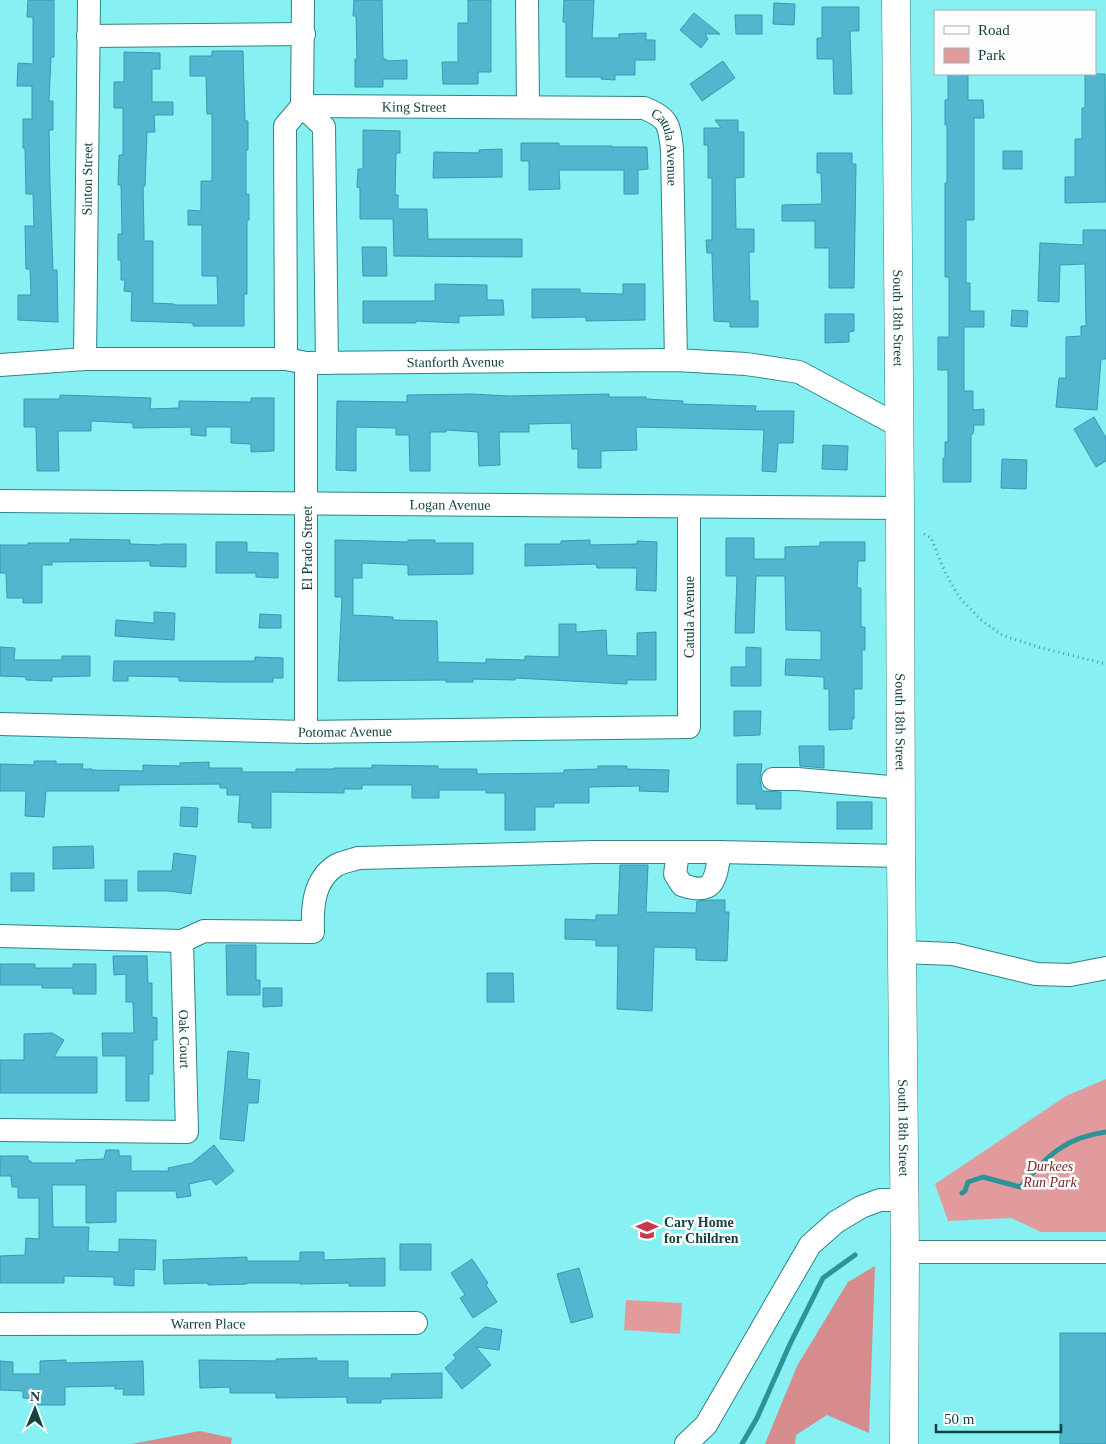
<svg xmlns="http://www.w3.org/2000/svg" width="1106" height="1444" viewBox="0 0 1106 1444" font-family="Georgia,serif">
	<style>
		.green { fill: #e29b9d }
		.forest { fill: #d68b8d }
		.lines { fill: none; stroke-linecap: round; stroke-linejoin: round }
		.stream { stroke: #2b9497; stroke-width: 5 }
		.building { fill: #52b6cf; stroke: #349bb4 }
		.minor-casing { stroke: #2f8385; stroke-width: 24 }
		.major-casing { stroke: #2f8385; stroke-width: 29 }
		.path { stroke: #4d9a9c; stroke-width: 3; stroke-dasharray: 1 4; stroke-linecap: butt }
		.minor { stroke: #fff; stroke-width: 22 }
		.major { stroke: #fff; stroke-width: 28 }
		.labels { text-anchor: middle; stroke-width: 5; stroke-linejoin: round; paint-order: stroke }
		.street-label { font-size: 14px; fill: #134243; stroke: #fdfdfd }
		.park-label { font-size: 14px; font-style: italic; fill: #7d242f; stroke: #fdfdfd }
		.poi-label { font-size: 14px; font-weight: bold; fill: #134243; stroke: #fdfdfd; text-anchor: start }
	</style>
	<rect width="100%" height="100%" fill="#86f0f3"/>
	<!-- green -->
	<g class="green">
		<path d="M1106 1079V1232H1041L1011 1218 948 1221 935 1184 1066 1096Z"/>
		<path d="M626 1300 682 1303 680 1334 624 1330Z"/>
	</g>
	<!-- forest -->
	<g class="forest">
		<path d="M875 1266 869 1433 827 1415 796 1435 795 1444H765L797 1366 848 1282Z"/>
		<path d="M200 1431 232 1438 231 1444H131Z"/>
	</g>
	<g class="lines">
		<!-- stream -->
		<g class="stream">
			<path d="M962 1193 965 1191 968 1182 983 1177 1020 1187C1048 1156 1063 1138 1106 1132"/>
			<path d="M742 1444 757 1418 790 1344 823 1278 855 1255"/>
		</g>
	</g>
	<!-- building -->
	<g class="building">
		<path d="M28 0H54V57H51L49 101H53V130H49L50 184 53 270H57L58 322 18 320V295H31L30 269H26L25 226H34L33 194H26L25 148H23V119H32V86H17L18 63 33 64V17H27Z"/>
		<path d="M354 0H382L383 59H386V61L407 60V79H383V87H355V59H357L356 16H353Z"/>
		<path d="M468 0H491V72H478V84H443L442 62H458V23H468Z"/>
		<path d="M564 0H594L592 38H619V34L646 33V40H655V60H635V75H615V80L601 79 602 77H566V22H563Z"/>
		<path d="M774 3 795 4 794 25 773 24Z"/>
		<path d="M822 7H859V31H850L852 94H834L833 59H817V38H822Z"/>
		<path d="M694 13 720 34H705L708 39 701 48 680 30Z"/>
		<path d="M735 15H762V34H736Z"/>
		<path d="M212 51H243L245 121H248V150H246V194H249V220H247V294H244V326H193V323L131 321 132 292 124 291 125 280H121V260H118V234H122L121 185H118L119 155H123V108H114V82H124V52L160 53V69H152V102H173V115H154L155 132H147L145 186H143L144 234V241H153V303L174 304V305H218L217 276H202V225H188V210L201 211V181H212V114H207L206 76H190V56H212Z"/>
		<path d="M723 61 735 78 702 101 690 84Z"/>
		<path d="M948 74H968V100H983L984 118H974V220H966V283H970V311H984V327H964V391H973V410L984 409V425H974L973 434H971V482H943V458H945V442H948V370H938V337H949V277H945V183H947V125H945V100H948Z"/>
		<path d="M1085 74H1105L1106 202 1065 203V177H1075V139H1082V108H1085Z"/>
		<path d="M715 120H738V132H744V177L735 178 736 229H754V252H749L750 301H758V327H730V322L714 321 712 253H707L706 240H712V178H708V145H704V128H721Z"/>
		<path d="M363 130 400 131V153H396L395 195H398V209H427L428 239H522V257L394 256 393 219H360V188L357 187 358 169H363Z"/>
		<path d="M521 143H559V146H612V147H647L648 169 638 170V194H624V170H559L560 189 529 190V161H521Z"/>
		<path d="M502 149V177L433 178 434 152 479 153V150Z"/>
		<rect x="1003" y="151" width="19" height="18"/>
		<path d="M817 153H852V164H856L854 288H829V248H815V221H782V205L822 204 821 173H817Z"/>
		<path d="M1083 230H1106V359H1101L1097 410 1056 407 1059 378H1066V337L1081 336V326H1086L1085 264 1060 265 1059 302 1038 301 1040 243 1083 245Z"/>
		<path d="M362 247H386L387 276H363Z"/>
		<path d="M435 284 487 285V300H503L504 315 459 316V323L416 321V323H363V301H435Z"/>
		<path d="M623 284H645V320L586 321V317L532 318V289H580V293L623 294Z"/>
		<path d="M1012 310 1028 311 1027 327 1011 326Z"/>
		<path d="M825 314H854V331L849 332V342L825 343Z"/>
		<path d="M472 394 509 396 609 394V397H646V399L683 401V404L756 406 755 411H794L793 443H778L776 472 762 471 764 430 636 427 637 450 601 451V468H578V449H572L571 423 529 424V432H499L500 465 479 466 478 432 446 430V432H430V471H410L409 435H396V428L356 427V471L336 470 337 401 407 402V395Z"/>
		<path d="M60 395 151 398 150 409 179 408V401L251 402V398H274V451L251 452V444L231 443V427H206V436L191 435V427L133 428V423L91 421V431H58L59 471H37L36 427H24V399H60Z"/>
		<path d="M1094 417 1106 438V461L1096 467 1074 429Z"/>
		<path d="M823 445 848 446 847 470 822 469Z"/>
		<path d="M1002 459 1027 460 1026 489 1001 488Z"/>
		<path d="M726 538H754V559H785V547L820 546V542H865V561H858L857 588H861V627H865V650H862V689H854V719H852V729L829 730V689H824V677L785 675 786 659 821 660V631L786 630 785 576H756L754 633H735L737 576H726Z"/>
		<path d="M70 539 130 540V544L161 545V544H186V567L150 566V561L52 562V565H42V603H23V598H7L6 573H0V545H28V543H70Z"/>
		<path d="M335 540 408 542V540H435V543H473V574L408 575V565L362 563V578H353V615L393 617V620L437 621 438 662 486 663V659L525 660V656L559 657V624H576V632L606 630 607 655 637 656V633L656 632V680H627V684L515 678V680L473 679V682H446V680L338 681 342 597H335Z"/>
		<path d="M590 540V545L637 544V541L657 542 656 591 636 590 637 568H597L596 564 525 566V544H561V541Z"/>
		<path d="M216 542H247V552L278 553V578L256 577V573H216Z"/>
		<path d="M154 612 175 613 174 640 115 636 116 620 154 623Z"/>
		<path d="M260 614 281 615V628H259Z"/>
		<path d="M0 647 15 648 14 660H62V656H90V676L52 677V681L26 680V677L0 676Z"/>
		<path d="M746 647 761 648V686H731V667H746Z"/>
		<path d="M255 657 283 658V678H273V682H219L179 681V677L128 676V681H113L114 661H255Z"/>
		<path d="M734 711H761L760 735 734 736Z"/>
		<path d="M799 746H824V768L800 766Z"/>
		<path d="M34 761H56V764H83L82 769H92V770L143 771V765L180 766V763L209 762V768H242V772H296V769H334V768H372V765L438 766V769H477V774L564 773V770L598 769V766H627V769L669 770 668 792 639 791 640 786 589 787V803H554V807H535V830H505V793H486V790H439V798H412V785H362V789H344V793L271 792V828H252V823L238 822 240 795H227V788H220V784L119 785V791H46L44 817 25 816 26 791H0V764L34 765Z"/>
		<path d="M737 764H762L760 779 762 791 781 792V809H756V804H737Z"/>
		<rect x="837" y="802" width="35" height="27"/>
		<path d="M181 807 198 808 197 827 180 826Z"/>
		<path d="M93 846 94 868 53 869V847Z"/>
		<path d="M174 853 196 856 191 894 168 891H138V871H172Z"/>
		<path d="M620 865H648L646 912 696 913 697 901 710 900H725V912H729L727 961 696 960V948L654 947 652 1011 617 1009 618 946H596V940L565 939V919L596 920V915H618Z"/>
		<rect x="11" y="873" width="23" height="18"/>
		<rect x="105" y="880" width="22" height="21"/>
		<path d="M226 945H256V980H260V995H227Z"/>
		<path d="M113 956H147L148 983H152V1017L157 1018V1040H153V1074H149V1101H126V1056H103L102 1033H134L133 1002H126V974L114 975Z"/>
		<path d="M0 964H35V968H73V964H96V994H73V988H42V985H0Z"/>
		<path d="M487 973H513L514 1002H487Z"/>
		<path d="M263 988H282V1006L263 1007Z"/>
		<path d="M52 1033 64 1040 54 1057H97V1093H0V1060H24V1034Z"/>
		<path d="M228 1051 249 1053 247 1079 260 1080 258 1103H248L244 1141 220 1139Z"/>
		<path d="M214 1145 234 1171 216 1185 211 1179 189 1184 191 1196 177 1198 176 1191H116V1222L86 1223V1185H52L53 1227H89L88 1251 119 1252V1239L156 1240 155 1270 134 1269V1286L114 1285V1277L64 1276V1283H0V1256L25 1255 26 1238 39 1239V1198H18V1187H12L11 1176H0V1156H28V1161H31V1163H76V1160L104 1159 106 1150H119V1156H131V1171H169L168 1168 192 1163Z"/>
		<rect x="400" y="1244" width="31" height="26"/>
		<path d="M300 1252H324V1260L385 1258V1286H349V1283L300 1284V1283H247V1284L208 1285V1283L164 1284 163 1260 247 1257V1261H300Z"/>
		<path d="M472 1259 488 1283 486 1285 497 1302 473 1318 460 1298 465 1295 451 1273Z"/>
		<path d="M579 1268 593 1317 571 1323 557 1274Z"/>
		<path d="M485 1327 502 1330 499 1350 476 1347 491 1365 462 1389 445 1368 456 1358 453 1355Z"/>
		<rect x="1060" y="1333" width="46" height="111"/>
		<path d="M317 1358V1361H348V1378H392L391 1374 442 1373V1398L381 1399V1403H347V1397L276 1398V1393H230V1387L200 1388 199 1360 276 1361V1359Z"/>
		<path d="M66 1360V1363L143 1361 144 1395H123L124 1389H115V1386L65 1387V1405H35L34 1399 23 1398V1391L0 1390V1361L13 1362V1374H40V1361Z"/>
	</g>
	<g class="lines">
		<!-- minor casing -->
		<g class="minor-casing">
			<g id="minor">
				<path d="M527 0 528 107"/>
				<path d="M88 36 304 34"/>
				<path id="s1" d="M302 106 644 108C668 118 669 123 672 149L676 360"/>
				<path d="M302 106 324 127 327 363"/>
				<path id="s2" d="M85 359 89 0"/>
				<path d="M286 359 285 126 302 106 303 0"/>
				<path d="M306 363V732"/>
				<path id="s3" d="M0 365 85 359H286L306 363 676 360 746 364 799 372 899 426"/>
				<path id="s4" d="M0 501 900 508"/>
				<path id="s5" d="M0 724 306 732 689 727V507"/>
				<path d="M773 779H797L901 788"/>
				<path d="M678 852 675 874 682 885C715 896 715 880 720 852"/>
				<path id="s6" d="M0 936 182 941 187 1132 0 1130"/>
				<path d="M182 941 204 931 313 932C312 908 313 881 335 866 341 862 350 861 358 858L595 852H718L901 856"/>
				<path d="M902 952 953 954 1036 974 1070 975 1106 968"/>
				<path d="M905 1252H1106"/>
				<path id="s7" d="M0 1324 416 1323"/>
				<path d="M686 1444 706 1425 810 1245 836 1222 861 1207 880 1200H903"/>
			</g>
		</g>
		<!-- major casing -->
		<g class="major-casing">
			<g id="major">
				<path id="s8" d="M896 0 900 508 901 856 905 1252 904 1444"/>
			</g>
		</g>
		<!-- path -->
		<path class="path" d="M924 534 931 538 945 572 959 597 980 619 1002 635 1038 647 1106 664"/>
		<!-- minor -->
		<use href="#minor" class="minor"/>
		<!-- major -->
		<use href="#major" class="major"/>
	</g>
	<!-- icons -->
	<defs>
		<g id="school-bare" transform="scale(1.725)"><path d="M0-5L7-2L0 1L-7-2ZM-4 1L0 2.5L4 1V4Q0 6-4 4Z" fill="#c9394d" stroke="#fdfdfd" stroke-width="2.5" paint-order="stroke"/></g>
	</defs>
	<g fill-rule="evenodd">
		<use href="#school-bare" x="647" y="1230"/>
	</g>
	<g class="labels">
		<!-- street labels -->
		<g class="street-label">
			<text dy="5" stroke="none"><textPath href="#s1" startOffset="112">King Street</textPath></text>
			<text dy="5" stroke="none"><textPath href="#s1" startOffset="392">Catula Avenue</textPath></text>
			<text dy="5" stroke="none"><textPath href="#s2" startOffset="180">Sinton Street</textPath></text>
			<text dy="5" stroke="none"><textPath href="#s8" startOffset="318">South 18th Street</textPath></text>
			<text dy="5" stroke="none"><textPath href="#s3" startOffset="456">Stanforth Avenue</textPath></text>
			<text dy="5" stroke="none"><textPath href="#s4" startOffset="450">Logan Avenue</textPath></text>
			<text transform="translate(307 548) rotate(-90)" y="5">El Prado Street</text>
			<text transform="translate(689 617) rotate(-90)" y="5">Catula Avenue</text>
			<text dy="5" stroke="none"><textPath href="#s8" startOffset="722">South 18th Street</textPath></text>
			<text dy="5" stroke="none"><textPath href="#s5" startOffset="345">Potomac Avenue</textPath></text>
			<text dy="5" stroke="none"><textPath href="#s6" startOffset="280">Oak Court</textPath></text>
			<text dy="5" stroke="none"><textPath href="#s8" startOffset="1128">South 18th Street</textPath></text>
			<text dy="5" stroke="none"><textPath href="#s7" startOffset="208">Warren Place</textPath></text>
		</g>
		<!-- park labels -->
		<g class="park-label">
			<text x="1050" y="1171">Durkees<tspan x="1050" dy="16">Run Park</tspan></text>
		</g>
		<!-- poi labels -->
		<g class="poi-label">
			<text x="664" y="1227">Cary Home<tspan x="664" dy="16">for Children</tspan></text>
		</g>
	</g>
	<!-- legend -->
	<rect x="934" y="10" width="162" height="65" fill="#fdfdfd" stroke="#9fb2b3"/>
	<rect x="944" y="26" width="25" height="8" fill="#ffffff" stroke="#9fb2b3"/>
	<text x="978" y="35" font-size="15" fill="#134243">Road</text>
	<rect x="944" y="48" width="25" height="15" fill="#e29b9d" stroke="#9fb2b3"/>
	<text x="978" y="60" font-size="15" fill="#134243">Park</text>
	<!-- north arrow -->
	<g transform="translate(35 1409) rotate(1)" stroke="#fdfdfd" stroke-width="4" paint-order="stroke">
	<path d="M0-4L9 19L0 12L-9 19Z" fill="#134243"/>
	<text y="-8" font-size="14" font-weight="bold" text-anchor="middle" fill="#134243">N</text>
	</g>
	<!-- scale -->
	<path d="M936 1424v8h125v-8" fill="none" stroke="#134243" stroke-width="2.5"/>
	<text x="944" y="1424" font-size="15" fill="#134243" stroke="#fdfdfd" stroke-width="4" paint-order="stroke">50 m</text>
</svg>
